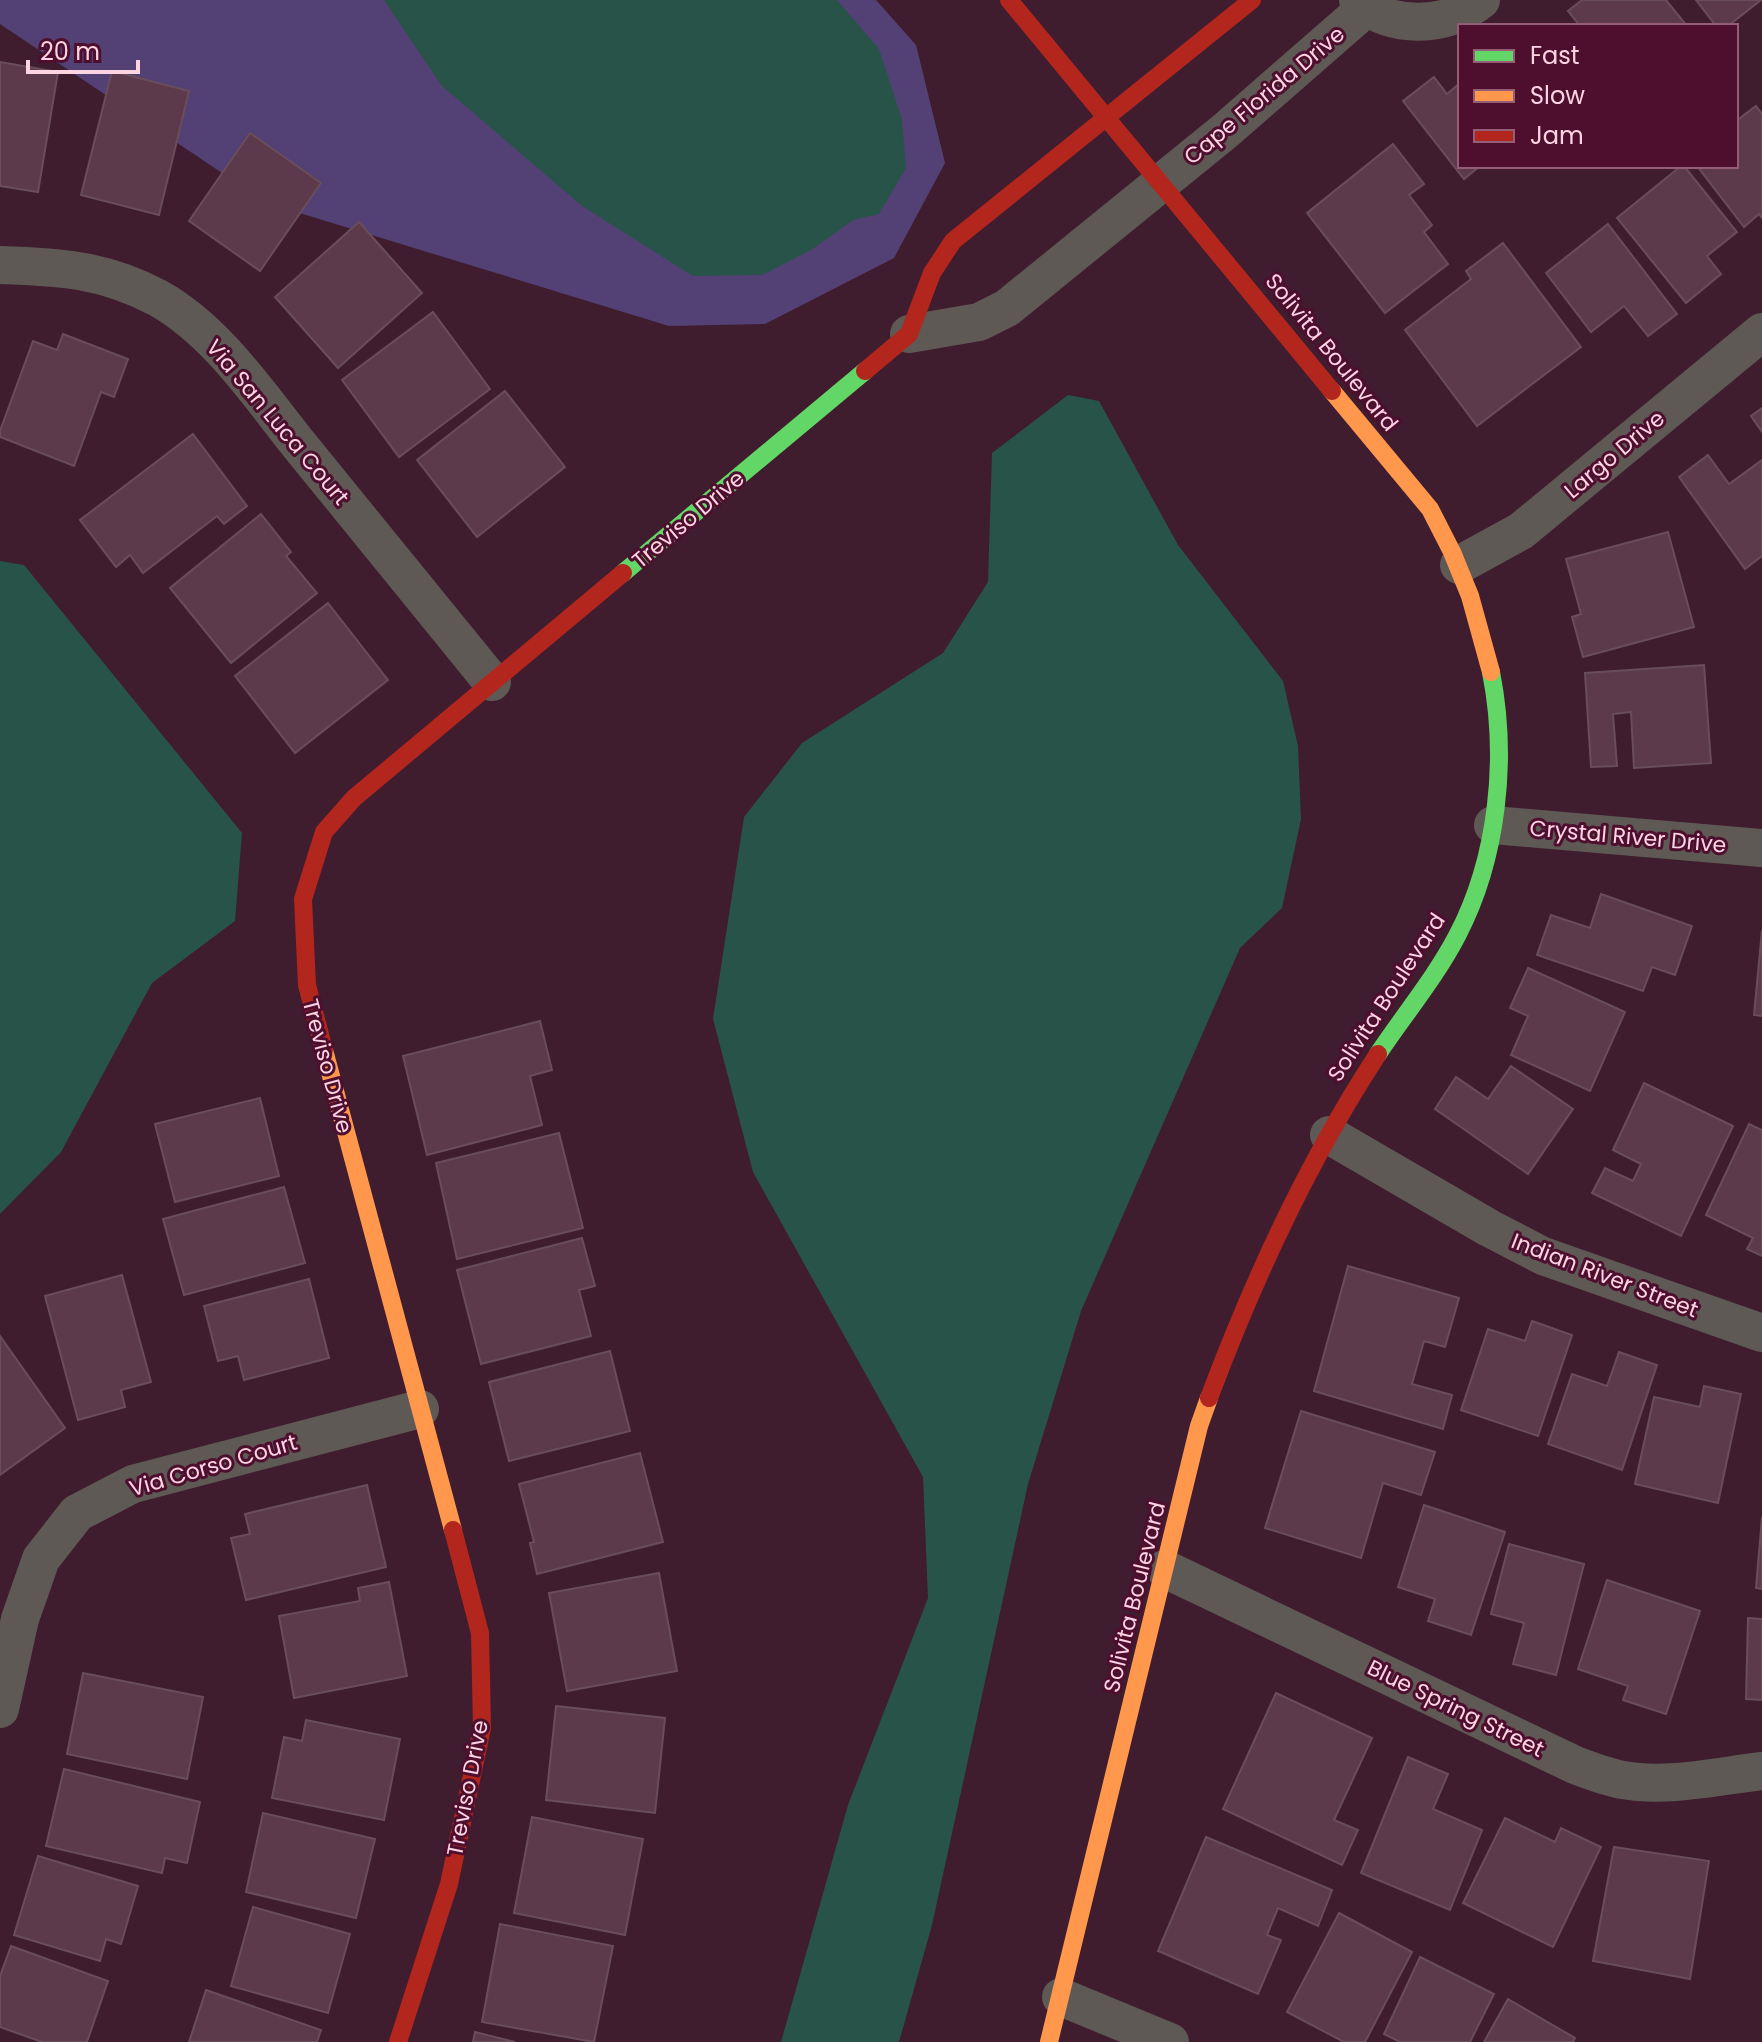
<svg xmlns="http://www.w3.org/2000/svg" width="1762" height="2042" viewBox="0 0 1762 2042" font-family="Poppins,sans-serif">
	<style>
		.green { fill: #534075 }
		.water { fill: #285349 }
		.building { fill: #5d3a4b; stroke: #694d5a; stroke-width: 2 }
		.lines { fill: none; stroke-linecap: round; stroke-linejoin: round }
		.street { stroke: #5e5954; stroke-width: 38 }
		.fast { stroke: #63d668; stroke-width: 18 }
		.slow { stroke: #ff974d; stroke-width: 18 }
		.jam { stroke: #b3261e; stroke-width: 18 }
		.labels { text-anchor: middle; stroke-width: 6; stroke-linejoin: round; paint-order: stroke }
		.street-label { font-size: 22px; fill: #fdd4e2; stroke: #4e0e2e }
	</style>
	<rect width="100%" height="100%" fill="#3f1d2e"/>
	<!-- green -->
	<path class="green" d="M0 0H876L916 45 945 163 894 258 765 324 669 326 267 203 0 24Z"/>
	<!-- water -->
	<g class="water">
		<path d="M384 0H837L879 49 902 120 906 168 879 214 853 220 811 250 762 275 693 276 582 206 442 86Z"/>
		<path d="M1068 395 1099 401 1178 545 1283 681 1298 746 1301 819 1282 908 1240 948 1081 1311 1028 1484 932 1925 899 2042H781L848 1805 928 1598 923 1477 753 1172 713 1019 744 817 802 743 943 653 988 582 992 453Z"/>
		<path d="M0 561 24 565 242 833 235 921 152 983 61 1152 0 1214Z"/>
	</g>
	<!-- building -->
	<g class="building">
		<path d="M1582 0H1666L1687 26H1580L1568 11Z"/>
		<path d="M1696 0H1761L1728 26H1716Z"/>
		<path d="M0 62 58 72 38 192 0 186Z"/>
		<path d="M112 71 189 91 159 215 81 195Z"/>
		<path d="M1434 77 1447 94 1460 83V166H1480L1464 179 1403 101Z"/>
		<path d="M1756 106 1762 114V218L1759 214 1744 227 1697 166H1736V121Z"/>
		<path d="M250 133 321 183 260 271 189 221Z"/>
		<path d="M1393 144 1424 184 1409 195 1432 225 1424 232 1448 264 1385 313 1307 213Z"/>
		<path d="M1681 166H1684L1737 232 1707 256 1721 274 1686 303 1617 218Z"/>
		<path d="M359 222 422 293 338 368 275 297Z"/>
		<path d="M1608 224 1677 314 1648 336 1624 306 1591 332 1546 273Z"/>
		<path d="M1503 243 1581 347 1477 426 1405 330 1471 279 1466 271Z"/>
		<path d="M433 312 490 389 399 457 342 380Z"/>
		<path d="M63 334 128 359 114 397 101 392 74 466 0 437V431L33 341 57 350Z"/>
		<path d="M505 391 565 467 477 537 417 460Z"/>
		<path d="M1762 408V432L1751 416Z"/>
		<path d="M193 434 247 506 224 524 217 516 143 573 130 555 116 567 80 520Z"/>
		<path d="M1708 455 1729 484 1762 460V556L1745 569 1679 477Z"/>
		<path d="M261 514 291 552 286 556 317 593 231 663 170 588Z"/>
		<path d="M1668 532 1694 627 1583 657 1572 617 1581 614 1566 559Z"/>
		<path d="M328 603 388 680 295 753 235 676Z"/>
		<path d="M1704 665 1711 763 1634 768 1631 712 1613 714 1617 766 1591 767 1585 673Z"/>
		<path d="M1601 894 1692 926 1675 975 1652 967 1643 991 1537 955 1551 915 1590 928Z"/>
		<path d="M1762 930V1016L1754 1015Z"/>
		<path d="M1528 968 1625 1012 1590 1091 1511 1055 1528 1016 1510 1008Z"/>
		<path d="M540 1021 552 1070 530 1076 542 1125 427 1155 403 1056Z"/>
		<path d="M1511 1066 1573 1109 1528 1174 1435 1109 1456 1077 1488 1099Z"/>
		<path d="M1644 1083 1733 1126 1681 1236 1592 1193 1605 1168 1633 1181 1641 1164 1613 1150Z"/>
		<path d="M260 1098 279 1176 175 1202 155 1124Z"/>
		<path d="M1749 1124 1762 1130V1256L1747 1249 1753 1238 1706 1215Z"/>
		<path d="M559 1133 583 1228 457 1259 436 1163Z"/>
		<path d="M284 1187 305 1263 184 1295 163 1219Z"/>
		<path d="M582 1238 595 1286 579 1290 591 1336 481 1364 457 1270Z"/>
		<path d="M1348 1266 1459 1298 1445 1347 1424 1341 1412 1384 1452 1395 1443 1429 1314 1391Z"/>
		<path d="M122 1275 151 1382 121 1390 125 1407 78 1420 45 1296Z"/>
		<path d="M309 1279 329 1358 244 1380 238 1356 218 1361 204 1306Z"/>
		<path d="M1532 1321 1572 1335 1538 1436 1461 1410 1488 1329 1525 1341Z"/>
		<path d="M0 1336 65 1428 0 1475Z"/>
		<path d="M610 1351 630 1431 509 1461 489 1382Z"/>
		<path d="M1619 1352 1657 1365 1622 1470 1548 1444 1572 1374 1607 1386Z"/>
		<path d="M1704 1386 1741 1394 1718 1503 1635 1484 1654 1397 1700 1407Z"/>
		<path d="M1301 1411 1435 1452 1421 1495 1383 1483 1361 1558 1265 1528Z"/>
		<path d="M640 1453 663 1542 537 1574 530 1543 534 1542 519 1484Z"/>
		<path d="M367 1485 386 1567 246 1600 231 1538 250 1534 245 1514Z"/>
		<path d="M1424 1505 1505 1532 1471 1635 1428 1621 1435 1599 1398 1587Z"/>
		<path d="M1762 1517V1589L1756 1588Z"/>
		<path d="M1509 1544 1584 1564 1556 1675 1513 1664 1524 1623 1491 1614Z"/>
		<path d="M659 1573 677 1671 567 1691 549 1593Z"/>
		<path d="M1607 1580 1700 1611 1666 1714 1623 1700 1628 1686 1578 1669Z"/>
		<path d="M389 1582 407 1676 294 1698 279 1616 360 1601 358 1588Z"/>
		<path d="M1748 1618 1762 1619V1700L1746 1699Z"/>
		<path d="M83 1673 203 1697 187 1779 67 1754Z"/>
		<path d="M1276 1693 1372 1738 1334 1820 1358 1830 1342 1865 1223 1809Z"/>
		<path d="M556 1706 665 1718 655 1813 546 1800Z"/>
		<path d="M306 1720 400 1739 384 1820 272 1798 284 1737 302 1741Z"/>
		<path d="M1408 1757 1448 1774 1433 1809 1482 1830 1450 1910 1361 1873Z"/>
		<path d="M64 1769 200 1802 187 1863 165 1858 162 1873 46 1846Z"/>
		<path d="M263 1813 375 1839 356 1918 246 1892Z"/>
		<path d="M532 1817 643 1839 625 1935 514 1913Z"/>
		<path d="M1505 1818 1555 1842 1561 1828 1601 1847 1553 1947 1463 1903Z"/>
		<path d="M1206 1837 1332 1890 1318 1926 1278 1908 1267 1935 1281 1940 1258 1994 1158 1951Z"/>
		<path d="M1614 1847 1709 1861 1690 1979 1593 1961Z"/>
		<path d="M38 1856 138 1886 121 1944 106 1939 100 1961 14 1935Z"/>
		<path d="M253 1907 350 1934 328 2013 231 1986Z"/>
		<path d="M1339 1913 1412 1952 1365 2042H1344L1287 2012Z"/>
		<path d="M500 1924 613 1946 594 2042 482 2022Z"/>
		<path d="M11 1946 108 1981 87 2042H42L0 2027V1976Z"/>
		<path d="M1420 1957 1494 1994 1470 2042H1400L1384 2034Z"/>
		<path d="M206 1990 321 2030 317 2042H189Z"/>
		<path d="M1508 1999 1575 2038 1573 2042H1484Z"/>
		<path d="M475 2032 515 2042H473Z"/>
	</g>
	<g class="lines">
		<!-- street -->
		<g class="street">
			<path d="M1358 0C1390 30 1448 28 1481 0"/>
			<path d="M0 265C60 267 103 269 158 298 217 331 259 395 300 446 364 525 428 603 492 682"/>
			<path d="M909 334 979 322 1007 308 1225 131 1366 8"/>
			<path d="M1459 565 1521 531 1762 332"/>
			<path d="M1493 825 1762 848"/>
			<path d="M1329 1135 1489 1228 1543 1256 1762 1333"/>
			<path d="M1165 1569 1575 1765C1591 1771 1606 1777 1623 1780 1667 1788 1718 1776 1762 1771"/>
			<path d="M0 1709 20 1619 41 1559 77 1513 133 1484 420 1409"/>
			<path d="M1061 1997 1170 2042"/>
		</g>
		<!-- fast -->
		<g class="fast">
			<path d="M623 573 865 371"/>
			<path d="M1378 1054C1404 1015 1435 978 1457 936 1498 858 1508 758 1491 672"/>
		</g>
		<!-- slow -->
		<g class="slow">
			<path d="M1332 391 1430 509 1452 552 1470 596 1491 672"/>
			<path d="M324 1050 453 1530"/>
			<path d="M1049 2042 1199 1426 1209 1398"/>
		</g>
		<!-- jam -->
		<g class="jam">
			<path d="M1009 0 1332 391"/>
			<path d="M865 371 909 334 932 273 953 241 1252 0"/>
			<path d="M324 1050 307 985 303 899 324 832 354 798 623 573"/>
			<path d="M1209 1398C1254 1278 1308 1161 1378 1054"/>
			<path d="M398 2042 449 1884 482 1728 480 1633 453 1530"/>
		</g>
	</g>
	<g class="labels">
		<!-- street labels -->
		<g class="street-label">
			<text transform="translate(1264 95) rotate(-40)" y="8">Cape Florida Drive</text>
			<text transform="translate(1332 352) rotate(51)" y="8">Solivita Boulevard</text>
			<text transform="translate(278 422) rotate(50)" y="8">Via San Luca Court</text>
			<text transform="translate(1614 454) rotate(-40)" y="8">Largo Drive</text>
			<text transform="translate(688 519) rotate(-40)" y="8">Treviso Drive</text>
			<text transform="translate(1628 836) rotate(5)" y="8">Crystal River Drive</text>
			<text transform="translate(1386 997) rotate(-57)" y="8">Solivita Boulevard</text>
			<text transform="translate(328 1066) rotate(75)" y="8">Treviso Drive</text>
			<text transform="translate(1605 1275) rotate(21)" y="8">Indian River Street</text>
			<text transform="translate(213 1465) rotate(-16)" y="8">Via Corso Court</text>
			<text transform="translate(1134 1597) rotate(-76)" y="8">Solivita Boulevard</text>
			<text transform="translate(1456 1708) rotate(26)" y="8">Blue Spring Street</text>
			<text transform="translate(467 1788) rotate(-79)" y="8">Treviso Drive</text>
		</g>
	</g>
	<!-- legend -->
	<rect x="1458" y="24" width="280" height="144" fill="#4e0e2e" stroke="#945d76" stroke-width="2"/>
	<rect x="1474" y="50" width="40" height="12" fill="#63d668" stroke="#945d76" stroke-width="2"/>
	<text x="1530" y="64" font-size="24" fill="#fdd4e2">Fast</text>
	<rect x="1474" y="90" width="40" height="12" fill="#ff974d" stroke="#945d76" stroke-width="2"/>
	<text x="1530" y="104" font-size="24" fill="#fdd4e2">Slow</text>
	<rect x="1474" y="130" width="40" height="12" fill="#b3261e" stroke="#945d76" stroke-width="2"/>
	<text x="1530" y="144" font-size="24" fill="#fdd4e2">Jam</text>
	<!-- scale -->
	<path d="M28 60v12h110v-12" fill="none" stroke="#fdd4e2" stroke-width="4"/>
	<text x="40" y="60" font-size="24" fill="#fdd4e2" stroke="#4e0e2e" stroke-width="6" paint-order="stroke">20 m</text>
</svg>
